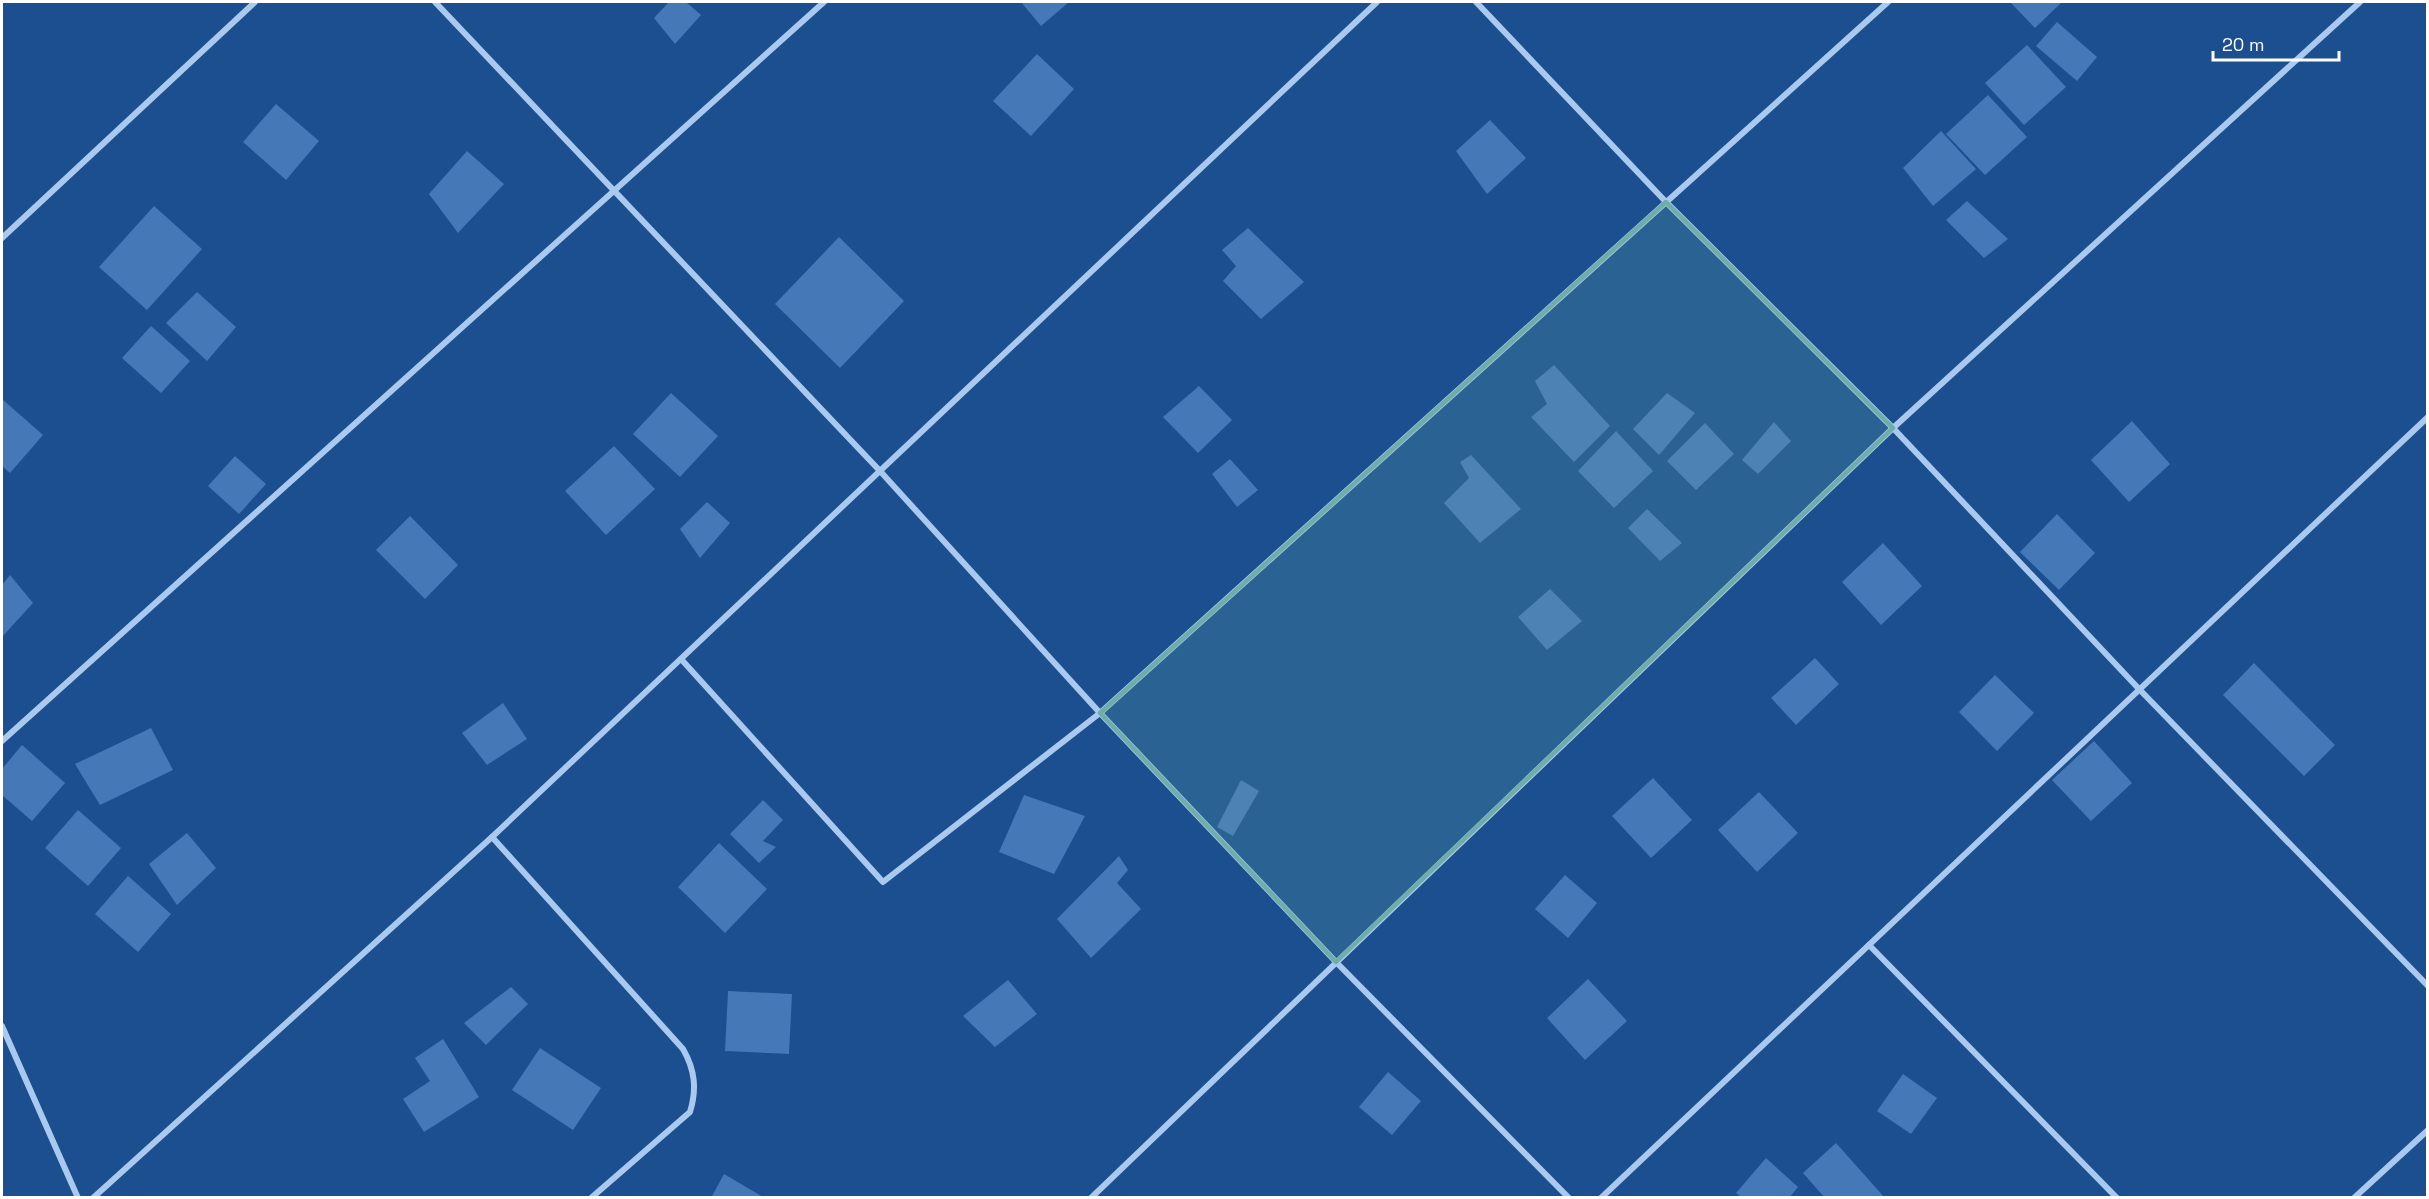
<svg xmlns="http://www.w3.org/2000/svg" width="2429" height="1199" viewBox="0 0 2429 1199" font-family="'Space Grotesk',sans-serif">
	<style>
		.building { fill: #4478b7 }
		.lines { fill: none; stroke-linecap: round; stroke-linejoin: round }
		.minor { stroke: #a9c9ee; stroke-width: 6 }
		.marked { fill: #6fada8; fill-opacity: 0.2; stroke: #6fada8; stroke-width: 4.5; stroke-linejoin: round }
	</style>
	<rect width="100%" height="100%" fill="#1b4f8f"/>
	<!-- building -->
	<g class="building">
		<path d="M669 2H686L701 15 675 44 654 18Z"/>
		<path d="M1021 2H1069L1041 26Z"/>
		<path d="M2010 2H2062L2035 28Z"/>
		<path d="M2057 22 2097 57 2077 81 2036 46Z"/>
		<path d="M2027 45 2066 87 2024 125 1985 83Z"/>
		<path d="M1037 54 1074 89 1031 136 993 101Z"/>
		<path d="M1988 95 2027 137 1985 175 1946 134Z"/>
		<path d="M276 104 319 141 286 180 243 142Z"/>
		<path d="M1490 120 1526 158 1487 194 1456 151Z"/>
		<path d="M1941 131 1976 169 1933 206 1903 168Z"/>
		<path d="M467 151 504 184 458 233 429 194Z"/>
		<path d="M1967 201 2008 239 1984 258 1946 220Z"/>
		<path d="M154 206 202 249 147 310 99 267Z"/>
		<path d="M1248 228 1304 282 1261 319 1223 281 1236 266 1222 250Z"/>
		<path d="M839 237 904 301 840 368 775 304Z"/>
		<path d="M197 292 236 327 207 361 166 323Z"/>
		<path d="M151 326 190 361 161 393 122 358Z"/>
		<path d="M1554 365 1610 426 1574 462 1531 417 1547 404 1535 381Z"/>
		<path d="M1199 386 1232 420 1198 453 1163 417Z"/>
		<path d="M671 393 718 436 680 477 633 434Z"/>
		<path d="M1667 393 1695 413 1659 455 1633 429Z"/>
		<path d="M2 399 43 435 10 473 2 466Z"/>
		<path d="M2132 421 2170 464 2129 502 2091 460Z"/>
		<path d="M1774 422 1791 441 1758 474 1742 460Z"/>
		<path d="M1705 423 1734 454 1696 490 1667 461Z"/>
		<path d="M1616 431 1653 471 1614 508 1578 471Z"/>
		<path d="M614 446 655 489 606 535 565 491Z"/>
		<path d="M1471 455 1521 509 1480 543 1444 503 1469 478 1460 462Z"/>
		<path d="M235 456 266 484 239 514 208 486Z"/>
		<path d="M1230 459 1258 490 1237 507 1212 474Z"/>
		<path d="M707 502 730 523 700 558 680 529Z"/>
		<path d="M1647 509 1682 543 1660 561 1628 528Z"/>
		<path d="M2057 514 2095 553 2059 590 2020 552Z"/>
		<path d="M410 516 458 565 425 599 376 550Z"/>
		<path d="M1883 543 1922 586 1881 625 1842 582Z"/>
		<path d="M10 575 33 603 2 637V585Z"/>
		<path d="M1550 589 1582 621 1547 650 1518 617Z"/>
		<path d="M1815 658 1839 684 1796 725 1771 698Z"/>
		<path d="M2254 663 2335 745 2304 776 2223 695Z"/>
		<path d="M1995 675 2034 713 1997 751 1959 712Z"/>
		<path d="M503 703 527 739 487 765 462 733Z"/>
		<path d="M151 728 173 770 100 805 75 764Z"/>
		<path d="M2094 741 2132 783 2091 821 2052 780Z"/>
		<path d="M22 745 65 783 32 821 2 795V769Z"/>
		<path d="M1653 778 1692 820 1651 858 1612 816Z"/>
		<path d="M1241 780 1259 791 1233 836 1217 827Z"/>
		<path d="M1759 792 1798 833 1757 872 1718 830Z"/>
		<path d="M1024 795 1085 816 1054 874 999 852Z"/>
		<path d="M763 800 783 820 763 841 776 847 759 863 730 834Z"/>
		<path d="M78 810 121 848 88 886 45 848Z"/>
		<path d="M187 833 216 868 177 905 149 864Z"/>
		<path d="M719 843 767 889 725 933 678 887Z"/>
		<path d="M1119 856 1128 870 1117 883 1141 909 1091 958 1057 919Z"/>
		<path d="M1565 875 1597 903 1568 938 1535 909Z"/>
		<path d="M128 876 171 914 138 952 95 914Z"/>
		<path d="M1588 979 1627 1021 1585 1060 1547 1018Z"/>
		<path d="M1008 980 1037 1014 995 1047 963 1016Z"/>
		<path d="M511 987 528 1004 486 1045 464 1023Z"/>
		<path d="M728 991 792 994 789 1054 725 1051Z"/>
		<path d="M443 1039 479 1097 424 1132 403 1099 430 1081 415 1058Z"/>
		<path d="M540 1048 601 1088 573 1130 512 1090Z"/>
		<path d="M1388 1072 1421 1101 1392 1135 1359 1107Z"/>
		<path d="M1903 1074 1937 1098 1911 1134 1877 1111Z"/>
		<path d="M1836 1143 1885 1198H1825L1803 1173Z"/>
		<path d="M1766 1158 1798 1187 1789 1198H1742L1736 1193Z"/>
		<path d="M724 1174 765 1198H711Z"/>
	</g>
	<g class="lines">
		<!-- minor -->
		<g class="minor">
			<path d="M435 2 880 471 1100 713 1336 962 1569 1198"/>
			<path d="M1476 2 1666 202 1893 428 2139 689 2428 986"/>
			<path d="M2 238 255 2"/>
			<path d="M681 659 883 882 1100 713 1888 2"/>
			<path d="M2 741 824 2"/>
			<path d="M492 837 683 1049C695 1070 697 1089 690 1112L591 1198"/>
			<path d="M1869 945 2117 1198"/>
			<path d="M2 1026 78 1198"/>
			<path d="M93 1198 492 837 1377 2"/>
			<path d="M1091 1198 1893 428 2360 2"/>
			<path d="M1601 1198 2428 417"/>
			<path d="M2354 1198 2428 1130"/>
		</g>
	</g>
	<!-- marked area -->
	<path class="marked" d="M1666 202 1893 428 1336 962 1100 713Z"/>
	<!-- border -->
	<rect width="2429" height="1199" fill="none" stroke="#ffffff" stroke-width="6"/>
	<!-- scale -->
	<path d="M2213 51v9h126v-9" fill="none" stroke="#ffffff" stroke-width="3"/>
	<text x="2222" y="51" font-size="18" fill="#ffffff" stroke="#1b4f8f" stroke-width="4.5" paint-order="stroke">20 m</text>
</svg>
